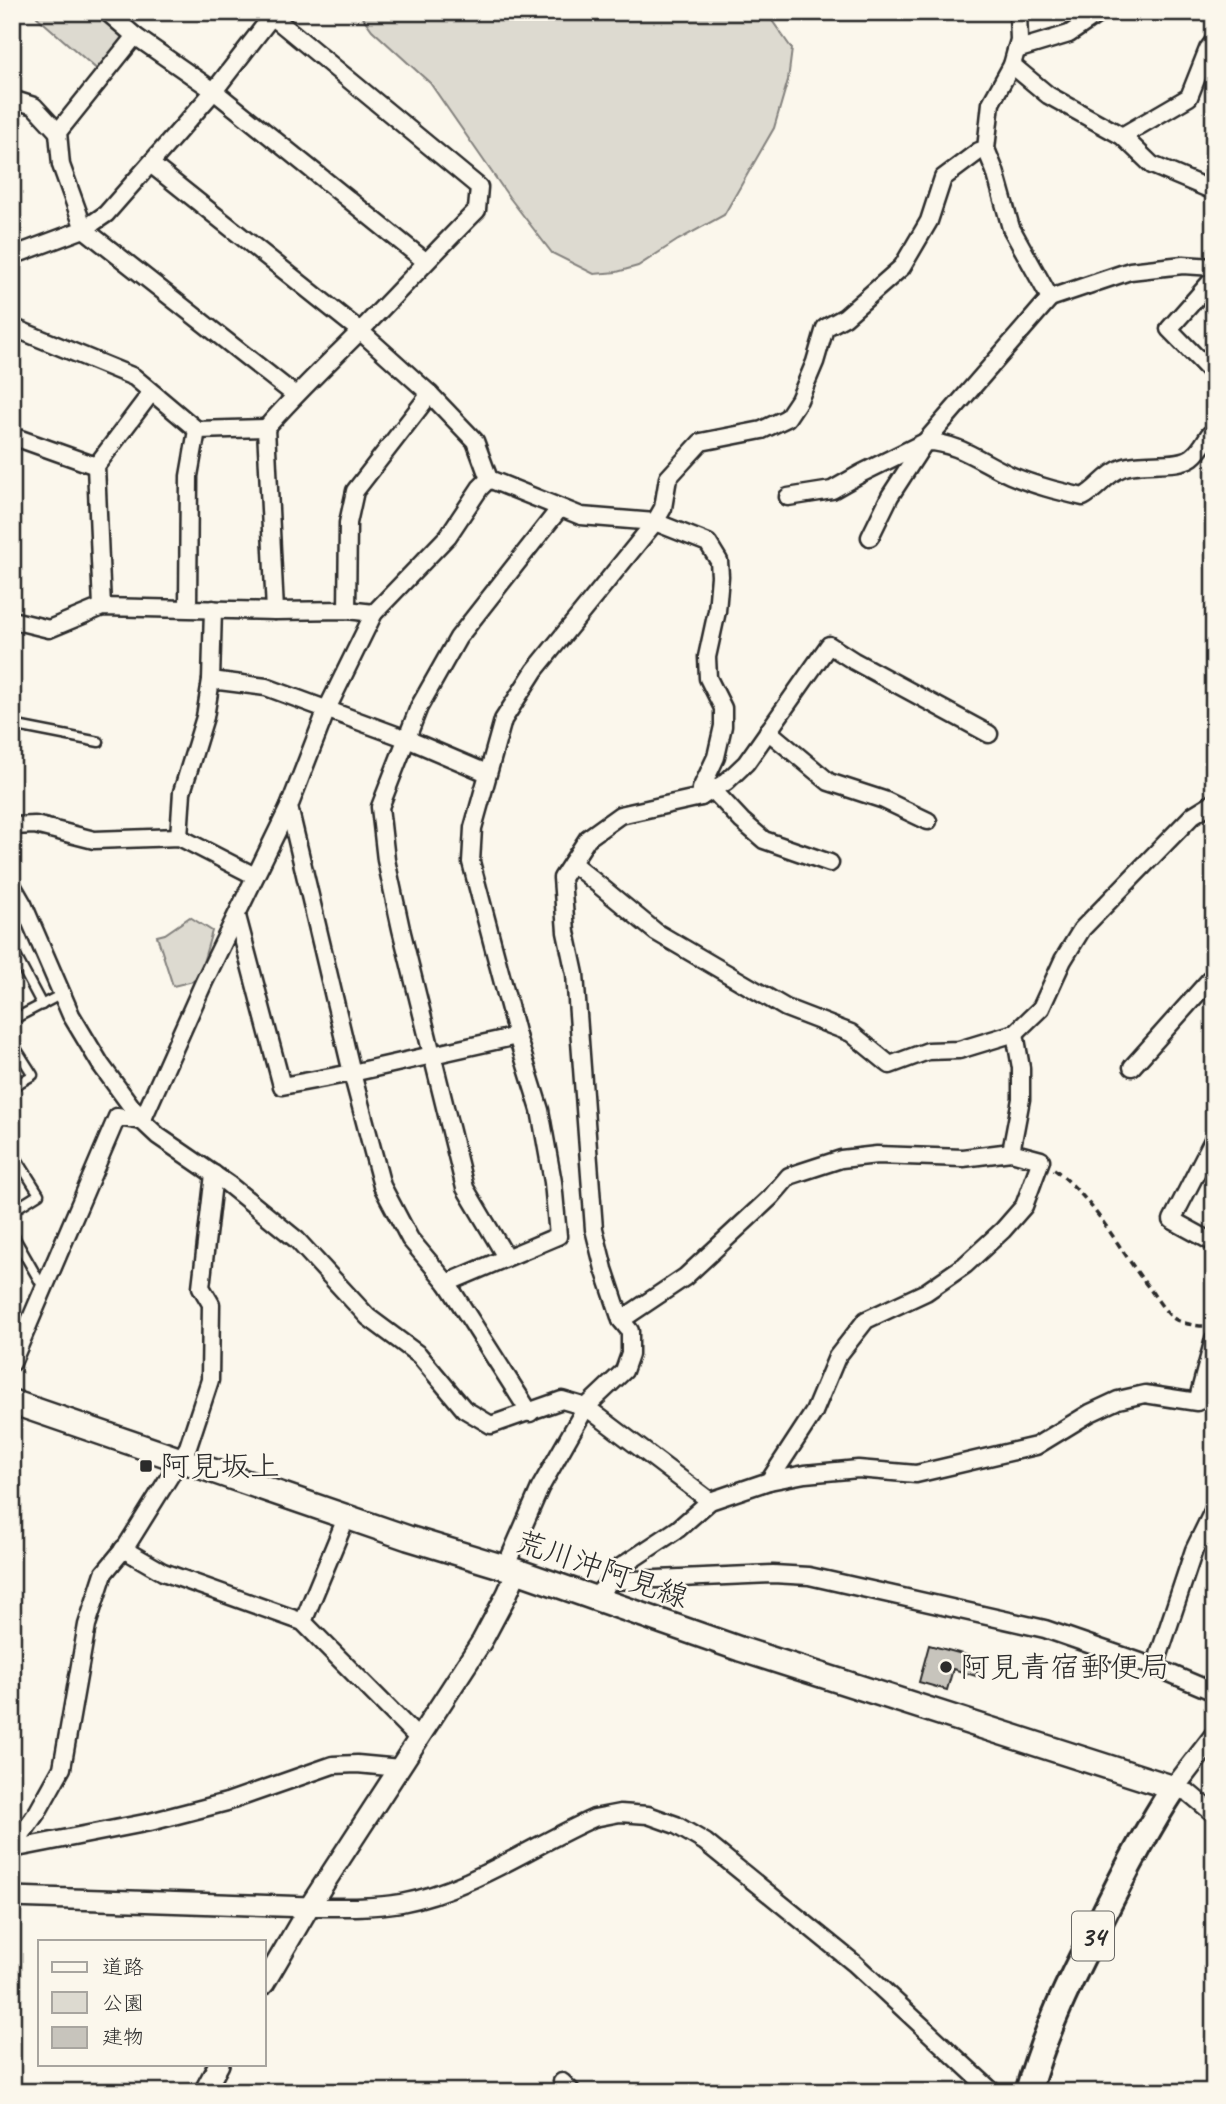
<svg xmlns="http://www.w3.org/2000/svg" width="1226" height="2104" viewBox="0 0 1226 2104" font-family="Caveat,'Klee One',sans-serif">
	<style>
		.green { fill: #dddad0; stroke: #84827e; stroke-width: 2 }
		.building { fill: #c7c4bc; stroke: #2b2b2b; stroke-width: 2 }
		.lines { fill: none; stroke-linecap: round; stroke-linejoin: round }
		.service-casing { stroke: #2b2b2b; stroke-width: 13 }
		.minor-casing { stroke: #2b2b2b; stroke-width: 21 }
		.tertiary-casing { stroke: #2b2b2b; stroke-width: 24 }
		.secondary-casing { stroke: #2b2b2b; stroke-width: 28 }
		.primary-casing { stroke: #2b2b2b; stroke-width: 30 }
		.path { stroke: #2b2b2b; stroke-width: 3.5; stroke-dasharray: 7 5; stroke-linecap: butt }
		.service { stroke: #fbf7ec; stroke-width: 8 }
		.minor { stroke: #fbf7ec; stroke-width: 16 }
		.tertiary { stroke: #fbf7ec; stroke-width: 19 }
		.secondary { stroke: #fbf7ec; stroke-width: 23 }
		.primary { stroke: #fbf7ec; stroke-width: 24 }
		.poi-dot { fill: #2b2b2b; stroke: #fbf7ec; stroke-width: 2.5 }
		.labels { text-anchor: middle; stroke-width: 5; stroke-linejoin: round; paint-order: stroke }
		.shield { fill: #fbf7ec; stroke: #696865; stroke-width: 2 }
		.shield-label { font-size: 28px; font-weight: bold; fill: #2b2b2b }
		.poi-label { font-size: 30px; fill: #2b2b2b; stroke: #fbf7ec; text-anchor: start }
		.street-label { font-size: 30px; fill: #2b2b2b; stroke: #fbf7ec }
	</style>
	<rect width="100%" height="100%" fill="#fbf7ec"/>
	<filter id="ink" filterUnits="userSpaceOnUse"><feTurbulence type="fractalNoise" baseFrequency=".0143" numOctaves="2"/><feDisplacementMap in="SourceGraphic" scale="14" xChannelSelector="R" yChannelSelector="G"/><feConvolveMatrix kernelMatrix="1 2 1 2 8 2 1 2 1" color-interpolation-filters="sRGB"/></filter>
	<g filter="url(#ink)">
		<!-- green -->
		<g class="green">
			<path d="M42 12H93L130 37 100 72 37 17Z"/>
			<path d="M359 12H766L792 49 788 80 774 128 724 215 678 240 638 266 617 272 594 274 552 253 509 197 430 83 372 30Z"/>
			<path d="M190 917 212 931 198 980 173 986 157 936 165 934Z"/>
		</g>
		<!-- building -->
		<path class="building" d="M929 1645 981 1659 976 1676 953 1669 947 1690 919 1682Z"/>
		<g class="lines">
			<!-- service casing -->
			<g class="service-casing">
				<g id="service">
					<path d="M12 725 99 742"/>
					<path d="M17 958 42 1005"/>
					<path d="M12 1020 62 994"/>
					<path d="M12 1042 33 1075 12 1087"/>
					<path d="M12 1151 39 1194 12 1211"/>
					<path d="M12 1233 44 1289"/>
				</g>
			</g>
			<!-- minor casing -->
			<g class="minor-casing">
				<g id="minor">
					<path d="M107 12 135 36 214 91 425 261"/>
					<path d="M267 12 479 187 477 210C440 247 405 285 368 323 334 358 298 391 266 428L275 611"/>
					<path d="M1018 12 1019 40 1012 65 991 103 986 149 995 171 1011 228 1050 298 1130 271 1183 265 1214 267"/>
					<path d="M135 36 58 132 61 165 84 229 295 395"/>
					<path d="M1016 50 1069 34 1101 12"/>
					<path d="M1012 65 1048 95 1122 136 1152 165 1214 191"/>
					<path d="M12 99 34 106 58 132"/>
					<path d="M1122 136 1189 97 1208 49 1214 41"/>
					<path d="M152 165 360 331 430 394 475 441 489 479 581 516 655 522 708 543 719 561 720 576 717 611 707 657 708 678 723 708V726L716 757 701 789V797"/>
					<path d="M12 256 84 229 106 214 214 91 272 16"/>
					<path d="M1214 278 1169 329 1214 375"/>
					<path d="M12 327 134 377 197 430 266 428"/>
					<path d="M12 436 96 466"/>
					<path d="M788 497 832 490 862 473 925 442C956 441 983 463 1010 475 1033 485 1058 491 1083 497 1098 489 1106 474 1122 468 1141 460 1177 468 1192 457 1200 451 1204 443 1209 435"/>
					<path d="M870 537 890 496 925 442 1050 298"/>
					<path d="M102 607 96 466 151 393"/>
					<path d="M188 608 189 476 197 430"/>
					<path d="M347 610 348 523 355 491 430 394"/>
					<path d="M12 620 49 629 102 607 275 611 347 610 374 613"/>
					<path d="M211 680 266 687 407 739 487 773"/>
					<path d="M768 731 829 782 884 800 928 821"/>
					<path d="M713 790 742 821 764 840 830 863"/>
					<path d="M289 807 352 1073 382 1186 410 1239 447 1283 558 1236 553 1182 540 1110 517 1036 471 862 473 828 503 720 535 670 655 522 663 508 668 478 701 442 762 430 787 418 799 400 815 362 825 328 845 317 902 267 929 221 943 178 979 151 986 149"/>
					<path d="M12 826 35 825 94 840 179 837 255 876"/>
					<path d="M179 837 182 792 205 717 211 680 213 609"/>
					<path d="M572 863 656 932 786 1008 851 1033 890 1065 928 1051 959 1050 1015 1033 1041 1008 1063 960 1082 929 1193 815 1214 802"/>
					<path d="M12 885 23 904 71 1015 101 1065 142 1121 158 1136 228 1184 297 1240 368 1317 419 1355 464 1409 491 1425 562 1400 586 1407 710 1501"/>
					<path d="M237 916 282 1086 352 1073 517 1036"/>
					<path d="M1132 1067 1214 975"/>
					<path d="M142 1121 204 982 289 807 327 709 374 613 448 536 480 488 489 479"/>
					<path d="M1214 1138 1172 1220 1214 1243"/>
					<path d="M506 1257 465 1188 401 929 386 860 380 807 419 707 458 638 560 508"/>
					<path d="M447 1283 530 1413"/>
					<path d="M621 1320 685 1277 771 1197 789 1176 841 1159 877 1155 963 1158 1011 1152"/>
					<path d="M12 1363 117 1117 142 1121"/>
					<path d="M769 1481 814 1412 837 1357 866 1320 926 1292 965 1265 1003 1230 1024 1206 1041 1160 1011 1152 1021 1099V1068L1015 1033"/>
					<path d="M123 1549 163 1572 303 1622 419 1739"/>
					<path d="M505 1568 540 1488 586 1407 624 1371 630 1354V1331L621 1320 604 1269 594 1229 575 974 566 932 562 878 588 838 620 815 701 797 726 782 746 763 829 645 854 661 989 734"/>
					<path d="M611 1581 773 1574 809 1576 1045 1629 1155 1667 1214 1692"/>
					<path d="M593 1598 611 1581 619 1568 678 1529 710 1501 769 1481 805 1474 858 1469 916 1474 1036 1446 1090 1413 1118 1400 1145 1394 1197 1402 1214 1339"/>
					<path d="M303 1622 347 1516"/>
					<path d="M1155 1667 1194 1550 1214 1509"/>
					<path d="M1174 1788 1189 1793 1214 1814"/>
					<path d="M12 1848 38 1811 62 1768 87 1625 104 1573 127 1545 188 1447 210 1380 211 1304 201 1287 214 1174"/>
					<path d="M12 1849 150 1822 227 1802 333 1765 357 1764 400 1768"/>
					<path d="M309 1907C340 1907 371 1908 401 1903 468 1891 533 1845 594 1818L620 1813 648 1815 676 1825 705 1842 854 1963 993 2092"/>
					<path d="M562 2082 572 2092"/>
				</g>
			</g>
			<!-- tertiary casing -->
			<g class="tertiary-casing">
				<g id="tertiary">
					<path d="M1174 1788 1214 1736"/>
					<path d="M12 1897 309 1907"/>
					<path d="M264 1984 309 1907 482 1641 507 1594 517 1571"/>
					<path d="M204 2092 219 2064"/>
				</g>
			</g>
			<!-- secondary casing -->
			<g class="secondary-casing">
				<path id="secondary" d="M12 1402 408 1538 517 1571 740 1649 1174 1788"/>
			</g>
			<!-- primary casing -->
			<g class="primary-casing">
				<path id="primary" d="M1028 2092C1044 2033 1071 1978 1099 1924 1122 1877 1145 1832 1174 1788"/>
			</g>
			<!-- path -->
			<path class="path" d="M1054 1169C1095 1200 1118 1248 1149 1288 1156 1297 1164 1311 1173 1318 1180 1323 1195 1326 1204 1326"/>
			<!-- service -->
			<use href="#service" class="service"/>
			<!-- minor -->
			<use href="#minor" class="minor"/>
			<!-- tertiary -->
			<use href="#tertiary" class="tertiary"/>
			<!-- secondary -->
			<use href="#secondary" class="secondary"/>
			<!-- primary -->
			<use href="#primary" class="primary"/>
		</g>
	</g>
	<!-- markers -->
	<g class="poi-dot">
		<rect x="139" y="1459" width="14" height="14" rx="3.5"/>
		<circle cx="946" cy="1667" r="7"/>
	</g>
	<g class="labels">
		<!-- shield labels -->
		<rect class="shield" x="1072" y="1911.5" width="42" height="49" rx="5"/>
		<g class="shield-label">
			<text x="1093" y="1946">34</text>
		</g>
		<!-- poi labels -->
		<g class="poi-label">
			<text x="160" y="1476">阿見坂上</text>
			<text x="960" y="1677">阿見青宿郵便局</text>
		</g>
		<!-- street labels -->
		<g class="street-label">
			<text transform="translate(602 1569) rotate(19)" y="10">荒川沖阿見線</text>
		</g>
	</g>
	<!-- margin -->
	<rect width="1226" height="2104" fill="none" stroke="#fbf7ec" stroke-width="42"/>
	<rect x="21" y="21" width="1184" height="2062" fill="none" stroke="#2b2b2b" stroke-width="2.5" filter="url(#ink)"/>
	<!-- legend -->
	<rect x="38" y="1940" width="228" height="126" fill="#fbf7ec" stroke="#a8a59f" stroke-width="2"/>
	<rect x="52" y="1962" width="35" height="10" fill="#fbf7ec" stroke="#a8a59f" stroke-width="2"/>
	<text x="102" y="1974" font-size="21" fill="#2b2b2b">道路</text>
	<rect x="52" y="1992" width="35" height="21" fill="#dddad0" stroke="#a8a59f" stroke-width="2"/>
	<text x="102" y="2010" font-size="21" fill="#2b2b2b">公園</text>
	<rect x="52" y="2027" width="35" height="21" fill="#c7c4bc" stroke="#a8a59f" stroke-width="2"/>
	<text x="102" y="2044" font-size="21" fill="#2b2b2b">建物</text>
</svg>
